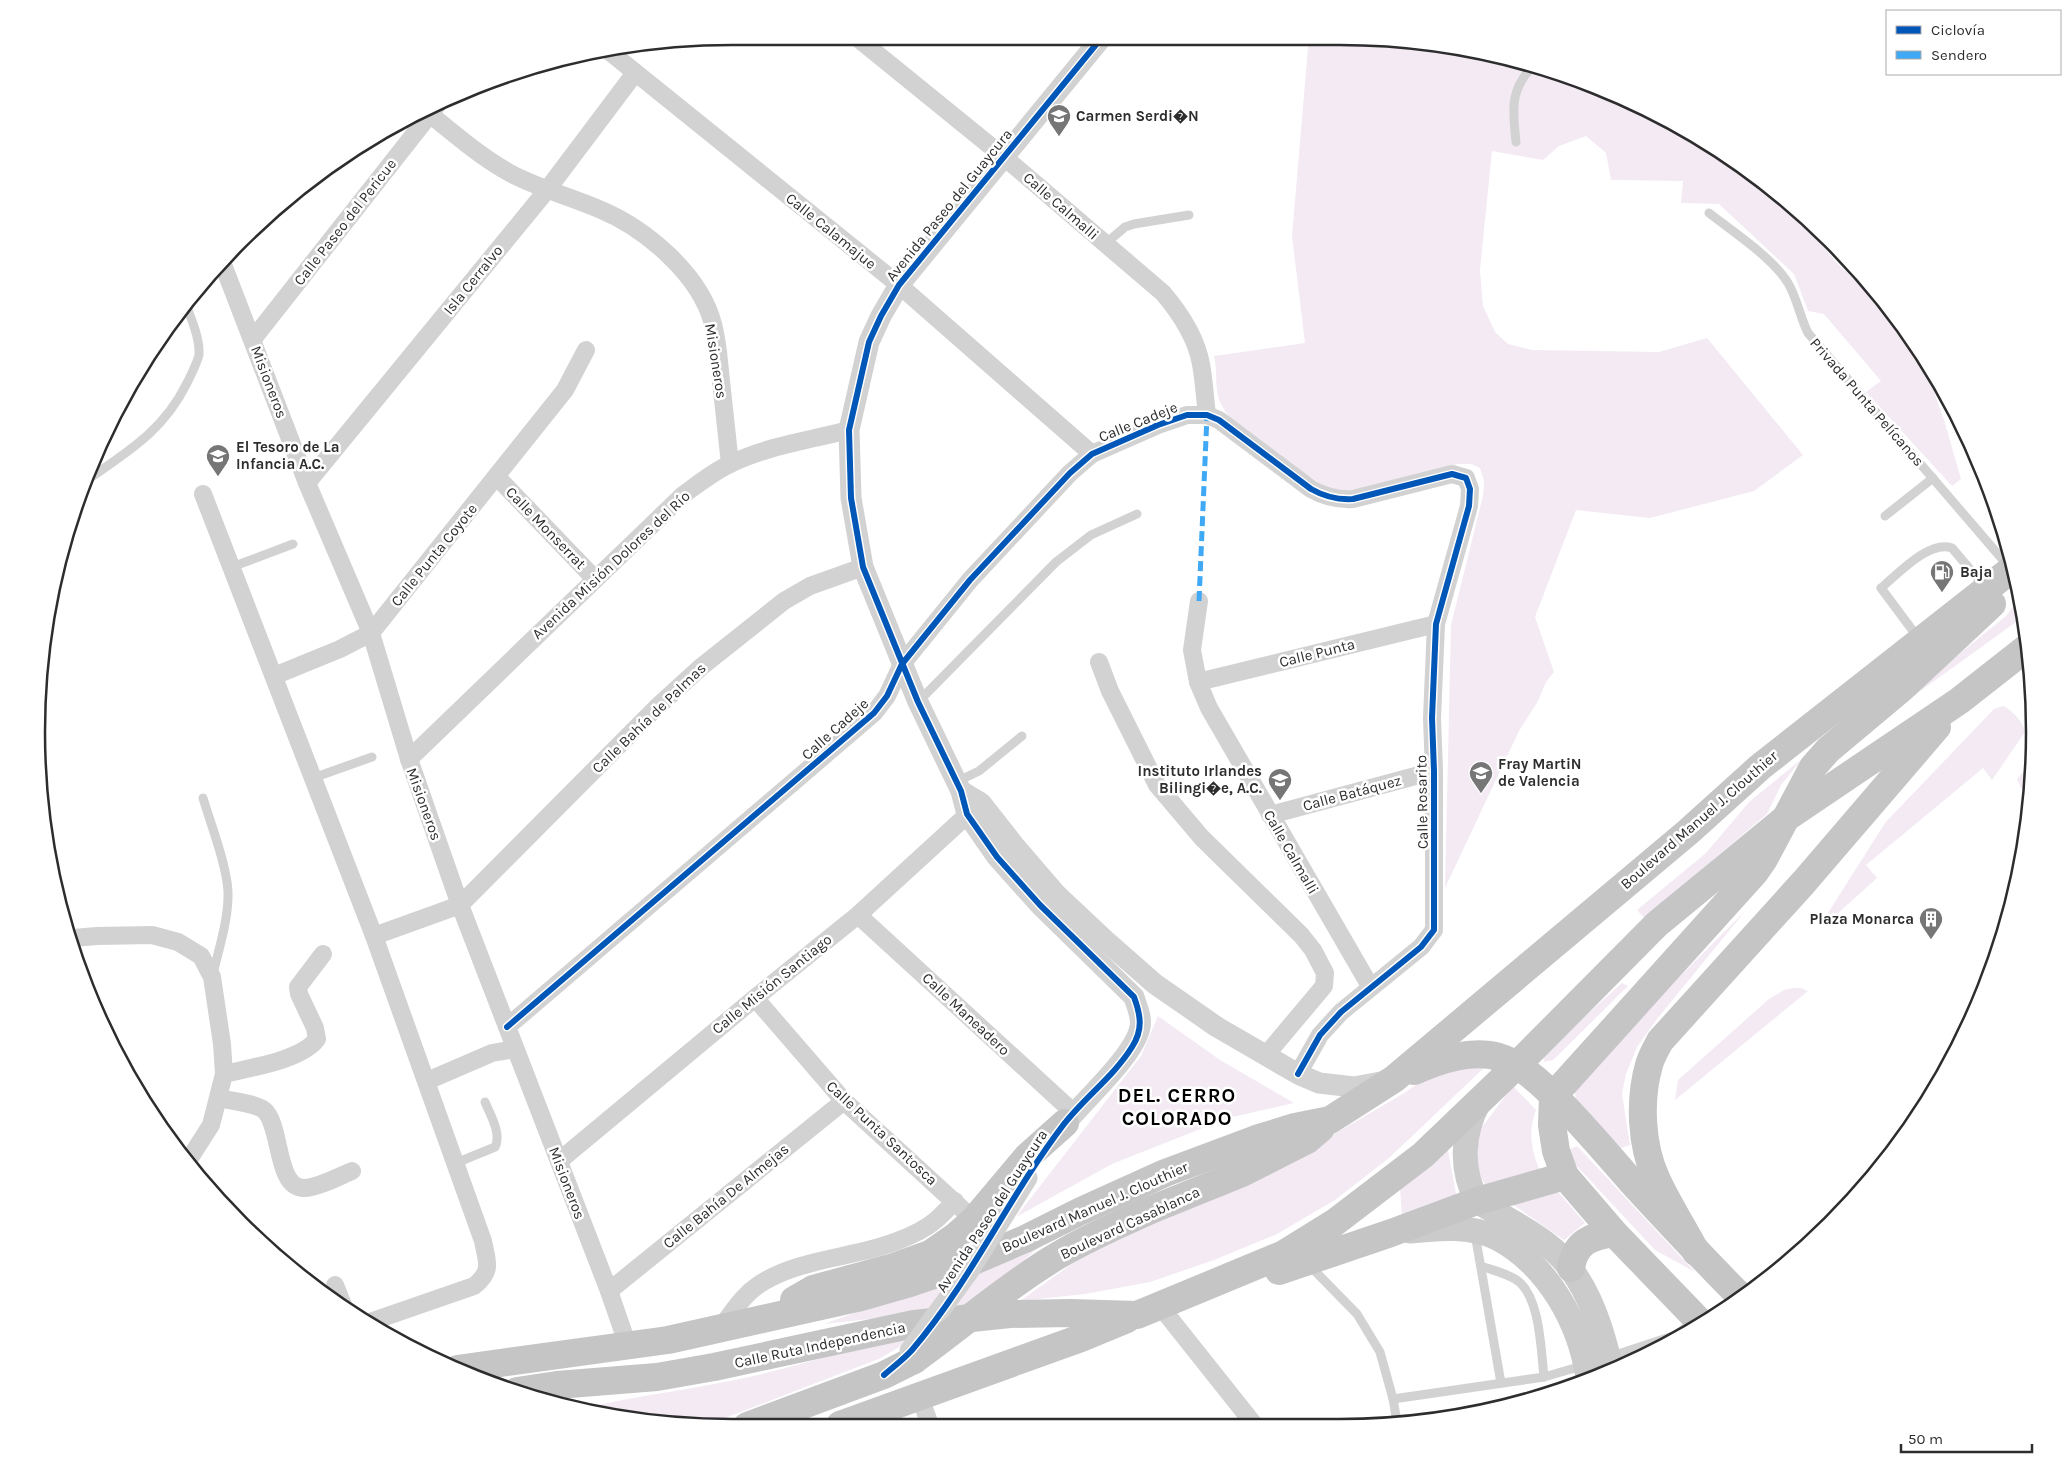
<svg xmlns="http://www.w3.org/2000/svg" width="2071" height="1464" viewBox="0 0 2071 1464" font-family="Karla,sans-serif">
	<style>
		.green { fill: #f3eaf4 }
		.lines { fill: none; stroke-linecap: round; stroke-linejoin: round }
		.service { stroke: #d2d2d2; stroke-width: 9 }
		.minor { stroke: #d2d2d2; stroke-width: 18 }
		.tertiary { stroke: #d2d2d2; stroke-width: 21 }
		.secondary { stroke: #cbcbcb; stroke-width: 25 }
		.primary { stroke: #c5c5c5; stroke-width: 28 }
		.tertiary-bridge { stroke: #d2d2d2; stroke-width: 21 }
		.primary-bridge { stroke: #c5c5c5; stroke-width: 28 }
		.quiet { stroke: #3fa9f5; stroke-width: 5; stroke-dasharray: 10 5; stroke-linecap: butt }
		.cycleway-casing { stroke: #fff; stroke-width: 9 }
		.cycleway { stroke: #0057b8; stroke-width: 6 }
		.labels { text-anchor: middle; stroke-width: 5; stroke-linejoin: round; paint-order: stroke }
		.poi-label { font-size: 15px; font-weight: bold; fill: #2d2d2d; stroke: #fff; text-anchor: start }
		.street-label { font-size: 15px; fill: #2d2d2d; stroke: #fff }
		.district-label { font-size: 20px; font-weight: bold; letter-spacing: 1px; fill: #000; stroke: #fff }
		.rim { fill: none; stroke: #2d2d2d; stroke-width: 2.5 }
	</style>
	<rect width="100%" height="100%" fill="#fff"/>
	<!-- green -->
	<g class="green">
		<path d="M1309 36H1339L1475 50 1605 89 1687 130 1788 202 1835 261 1894 318 1928 366 1929 378 1944 420 1961 479 1952 486 1866 392 1881 381 1824 314 1808 311 1794 274 1719 204 1681 203 1683 181 1611 180 1606 153 1586 136 1559 146 1543 160 1492 151 1480 270 1483 306 1495 332 1508 344 1532 350 1659 352 1707 338 1803 455 1754 491 1650 518 1576 510 1535 617 1554 672 1546 682 1538 701 1519 731 1445 888 1451 625 1483 496 1484 481 1480 468 1471 464H1458L1367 487 1346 491 1335 490 1324 486C1294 466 1234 434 1220 402 1214 388 1218 371 1214 356L1305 343 1292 236Z"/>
		<path d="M2019 599 2023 617 1862 733 2006 616Z"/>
		<path d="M2003 706C2012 710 2024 723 2025 732L1992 780 1983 768 1866 865 1877 878 1828 922 1826 916 1828 913 1885 823 1994 709Z"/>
		<path d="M1803 758 1781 785 1767 814 1644 918 1637 910 1706 853 1750 801Z"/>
		<path d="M2033 761V778L2030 798 2021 788 2017 779Z"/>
		<path d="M1746 910 1657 1019 1637 1047 1626 1074 1622 1094 1630 1145 1615 1150 1576 1102 1575 1092 1591 1066Z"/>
		<path d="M1622 983 1628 986 1553 1060 1544 1062 1543 1054Z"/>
		<path d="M1793 988H1801L1808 991 1675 1100 1678 1080 1769 999 1784 990Z"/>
		<path d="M1158 1016 1220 1060 1294 1103 1228 1118 1112 1164 1016 1217 1141 1056Z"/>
		<path d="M1486 1066 1389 1158 1335 1200 1277 1234 1214 1260 1150 1282 1085 1294 1020 1301 1083 1256 1285 1163 1406 1092 1425 1078 1447 1069Z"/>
		<path d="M1513 1086 1536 1110C1528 1131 1531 1150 1540 1171L1487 1188 1479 1174 1476 1160 1479 1131Z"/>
		<path d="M1447 1145 1457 1199 1402 1217 1400 1187Z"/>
		<path d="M1577 1146 1695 1272 1655 1250 1575 1164 1569 1150Z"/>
		<path d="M1535 1190 1559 1193 1585 1223 1564 1240 1509 1202Z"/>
		<path d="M1040 1246 970 1308 824 1324Z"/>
		<path d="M920 1334 881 1358 704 1426H687L583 1409C641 1394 700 1389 758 1375 812 1362 865 1344 920 1334Z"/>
	</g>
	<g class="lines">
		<!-- service -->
		<g class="service">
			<path d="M1516 142C1513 112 1509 91 1532 67"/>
			<path d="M1709 213C1732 231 1773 258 1788 283 1797 298 1800 317 1808 333L2009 567"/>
			<path d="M1105 244 1125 227 1134 224 1189 215"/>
			<path d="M87 480C129 451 164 430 187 383 191 375 197 363 199 355 200 339 192 321 187 307"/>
			<path d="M1885 516 1933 478"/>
			<path d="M232 567 293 544"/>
			<path d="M1919 639 1881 588C1899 573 1929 540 1952 548L1985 587"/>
			<path d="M918 702 1056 562 1091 535 1137 514"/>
			<path d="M313 778 372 757"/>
			<path d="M956 782 979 771 1022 736"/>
			<path d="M203 798C211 825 226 863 228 891 229 918 219 948 213 974"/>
			<path d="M456 1163 495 1147C502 1134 490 1114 485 1102"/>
			<path d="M1475 1234 1501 1383"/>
			<path d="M1309 1265 1357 1314 1380 1352 1393 1399 1544 1377 1585 1365"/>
			<path d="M1481 1266C1492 1270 1505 1273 1515 1279 1540 1293 1541 1350 1544 1377"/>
			<path d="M1609 1357 1676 1335 1695 1320"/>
			<path d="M1393 1399 1397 1422"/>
		</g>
		<!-- minor -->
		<g class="minor">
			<path d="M855 36 1004 157 1163 293C1180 313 1196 337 1201 364 1204 381 1205 398 1207 415"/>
			<path d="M610 52 899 285 1092 454"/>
			<path d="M426 111C452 132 478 155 508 172 537 188 569 196 599 209 645 228 700 274 713 324 718 343 719 362 721 381 724 408 727 436 730 464"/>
			<path d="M222 262 307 483 371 633 409 759 460 905 609 1291 628 1346"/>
			<path d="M253 339 438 104"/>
			<path d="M497 477 595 579"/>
			<path d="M307 483 547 190 635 73"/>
			<path d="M203 494 374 936 483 1241C487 1262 493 1271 474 1286L370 1322"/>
			<path d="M1199 601 1192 650 1198 682 1209 708 1370 986"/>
			<path d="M1099 662 1110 691 1157 785 1202 838 1301 935 1313 950 1325 973 1324 986 1266 1055"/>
			<path d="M274 676 340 649 371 633 565 390 586 350"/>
			<path d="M1198 682 1436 624"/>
			<path d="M409 759 683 495C698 484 713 472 730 464 767 446 810 440 849 430"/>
			<path d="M1270 815 1434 771"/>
			<path d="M858 915 1074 1113"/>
			<path d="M374 936 460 905 656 708 701 667 784 601 810 586 863 567"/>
			<path d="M73 938 97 936 152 935 178 942 201 956 212 977 222 1044 224 1074 211 1125 188 1161"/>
			<path d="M755 998 844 1101 974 1220"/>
			<path d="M507 1027 874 713 887 696 902 664 970 580 1070 473 1092 454 1158 425 1187 415H1207L1219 420 1311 489C1325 497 1337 500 1353 499L1452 474 1466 478 1470 489 1469 506 1436 624 1432 718 1434 771V930L1421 947 1341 1012 1320 1035 1298 1074"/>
			<path d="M224 1074C249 1068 302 1060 317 1039L315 1028 299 994 298 987 323 954"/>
			<path d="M427 1081 492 1053 515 1049"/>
			<path d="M219 1098C230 1101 255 1103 264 1110 282 1125 275 1188 304 1188 317 1188 340 1176 352 1171"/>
			<path d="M559 1161 755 998 858 915 977 806"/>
			<path d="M335 1285 343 1305"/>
			<path d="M609 1291 844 1101"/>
			<path d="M1160 1306 1253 1423"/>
			<path d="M719 1329C731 1315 741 1297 757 1286 785 1266 822 1261 855 1253 880 1248 916 1237 936 1220 943 1214 949 1207 955 1201"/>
			<path d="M920 1397 930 1425"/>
		</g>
		<!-- tertiary -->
		<g class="tertiary">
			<path d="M961 791 981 803 1014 845 1057 895 1106 941 1155 984 1217 1027 1298 1074 1319 1083 1354 1087 1386 1081"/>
			<path d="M1057 1134C1076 1107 1135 1057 1140 1027 1142 1017 1137 1007 1134 997L1040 905 997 857 967 814 961 791 918 702 863 567 851 498 849 430 869 342 881 316 899 285 1103 36"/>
		</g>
		<!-- secondary -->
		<g class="secondary">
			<path d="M1479 1102C1462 1133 1460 1169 1477 1201 1499 1215 1524 1227 1545 1243 1584 1271 1601 1324 1611 1369"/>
			<path d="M1410 1231C1438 1228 1471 1225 1497 1238 1548 1265 1580 1323 1588 1378"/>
		</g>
		<!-- primary -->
		<g class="primary">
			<path d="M1414 1071C1440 1060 1471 1049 1499 1057 1536 1066 1603 1150 1631 1181 1666 1219 1702 1258 1739 1295"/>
			<path d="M1148 1211 1242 1173 1307 1140 1321 1128"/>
			<path d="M1696 1252C1683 1227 1667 1203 1656 1178 1641 1145 1639 1100 1649 1065 1651 1057 1656 1049 1660 1041L1804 882 1937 727"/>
			<path d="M1571 1268C1575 1242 1591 1236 1614 1233"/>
			<path d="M1279 1271 1391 1233 1477 1201 1565 1176"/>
			<path d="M794 1300 813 1289 894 1267 930 1254 956 1236 974 1220 1027 1157 1065 1123"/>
			<path d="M1699 1321 1614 1233 1565 1176 1556 1151 1552 1125 1553 1096 1755 872 1764 859 1813 767 1828 750 1902 688 1992 604"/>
			<path d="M457 1369 668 1340 861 1297 910 1283 969 1263 1025 1239 1081 1211 1165 1173 1256 1139 1295 1127 1330 1120 1394 1079 1688 832 1760 767 2012 569"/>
			<path d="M517 1391 557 1385 657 1377 714 1367 914 1324 1010 1314 1070 1313 1137 1315 1284 1254 1334 1223 1423 1155 1518 1064 1657 924 1786 818 1959 701 2029 646"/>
			<path d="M840 1425 1081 1338 1127 1319"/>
			<path d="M747 1426 884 1375 914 1360"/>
		</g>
		<!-- tertiary-bridge -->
		<path class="tertiary-bridge" d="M910 1351 968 1272 1027 1178"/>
		<!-- primary-bridge -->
		<path class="primary-bridge" d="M914 1360C959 1328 1002 1290 1049 1261 1080 1241 1114 1227 1148 1211"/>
		<!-- quiet -->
		<path class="quiet" d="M1199 601 1207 415"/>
		<!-- cycleway casing -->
		<g class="cycleway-casing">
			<g id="cycleway">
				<path d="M507 1027 874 713 887 696 902 664 970 580 1070 473 1092 454 1158 425 1187 415H1207L1219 420 1311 489C1325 497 1337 500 1353 499L1452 474 1466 478 1470 489 1469 506 1436 624 1432 718 1434 771V930L1421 947 1341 1012 1320 1035 1298 1074"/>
				<path d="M884 1375C893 1367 904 1359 912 1350 971 1281 1009 1196 1064 1124 1085 1097 1114 1076 1132 1047 1143 1030 1141 1016 1134 997L1040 905 997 857 967 814 961 791 918 702 863 567 851 498 849 430 869 342 881 316 899 285 1103 36"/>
			</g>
		</g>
		<!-- cycleway -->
		<use href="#cycleway" class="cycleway"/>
	</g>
	<!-- icons -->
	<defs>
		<g id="school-pin" transform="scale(1.25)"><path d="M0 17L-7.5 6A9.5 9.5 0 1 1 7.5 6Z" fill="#767676" stroke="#fff"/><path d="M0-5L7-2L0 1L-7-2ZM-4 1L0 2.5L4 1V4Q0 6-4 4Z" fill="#fff"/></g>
		<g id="fuel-pin" transform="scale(1.25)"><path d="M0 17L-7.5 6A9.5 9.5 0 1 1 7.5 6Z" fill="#767676" stroke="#fff"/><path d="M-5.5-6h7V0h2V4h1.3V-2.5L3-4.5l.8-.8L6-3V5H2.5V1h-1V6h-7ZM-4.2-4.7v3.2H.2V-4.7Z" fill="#fff"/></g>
		<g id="building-pin" transform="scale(1.25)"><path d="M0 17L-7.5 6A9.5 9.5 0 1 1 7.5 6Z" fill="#767676" stroke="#fff"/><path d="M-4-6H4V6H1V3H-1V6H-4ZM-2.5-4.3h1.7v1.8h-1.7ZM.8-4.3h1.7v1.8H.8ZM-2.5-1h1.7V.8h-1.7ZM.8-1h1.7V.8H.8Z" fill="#fff"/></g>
	</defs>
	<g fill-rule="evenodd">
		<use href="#school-pin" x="1059" y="116"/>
		<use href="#school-pin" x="218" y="456"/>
		<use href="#fuel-pin" x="1942" y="572"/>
		<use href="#school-pin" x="1481" y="773"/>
		<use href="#school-pin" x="1280" y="780"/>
		<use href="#building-pin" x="1931" y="919"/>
	</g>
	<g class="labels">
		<!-- poi labels -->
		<g class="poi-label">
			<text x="1076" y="121">Carmen Serdi�N</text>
			<text x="236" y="452">El Tesoro de La<tspan x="236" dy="17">Infancia A.C.</tspan></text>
			<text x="1960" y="577">Baja</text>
			<text x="1498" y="769">Fray MartiN<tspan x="1498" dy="17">de Valencia</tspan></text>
			<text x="1262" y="776" text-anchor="end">Instituto Irlandes<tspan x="1262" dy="17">Bilingi�e, A.C.</tspan></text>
			<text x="1914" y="924" text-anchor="end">Plaza Monarca</text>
		</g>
		<!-- street labels -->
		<g class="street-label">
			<text transform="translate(949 205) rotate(-51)" y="5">Avenida Paseo del Guaycura</text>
			<text transform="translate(1061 206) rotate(41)" y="5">Calle Calmalli</text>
			<text transform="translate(345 222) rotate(-52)" y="5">Calle Paseo del Pericue</text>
			<text transform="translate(831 231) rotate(39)" y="5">Calle Calamajue</text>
			<text transform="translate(473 280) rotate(-51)" y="5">Isla Cerralvo</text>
			<text transform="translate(716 361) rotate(81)" y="5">Misioneros</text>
			<text transform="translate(269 382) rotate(69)" y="5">Misioneros</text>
			<text transform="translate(1867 402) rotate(49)" y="5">Privada Punta Pelícanos</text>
			<text transform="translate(1138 422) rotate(-22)" y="5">Calle Cadeje</text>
			<text transform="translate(546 528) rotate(46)" y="5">Calle Monserrat</text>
			<text transform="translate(434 555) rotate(-51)" y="5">Calle Punta Coyote</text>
			<text transform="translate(611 565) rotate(-43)" y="5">Avenida Misión Dolores del Río</text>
			<text transform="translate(1317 653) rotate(-14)" y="5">Calle Punta</text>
			<text transform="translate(649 718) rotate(-44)" y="5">Calle Bahía de Palmas</text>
			<text transform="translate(835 729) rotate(-42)" y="5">Calle Cadeje</text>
			<text transform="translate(1352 793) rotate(-15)" y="5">Calle Batáquez</text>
			<text transform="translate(1422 802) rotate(-91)" y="5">Calle Rosarito</text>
			<text transform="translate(424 804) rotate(70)" y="5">Misioneros</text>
			<text transform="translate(1699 820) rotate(-41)" y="5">Boulevard Manuel J. Clouthier</text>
			<text transform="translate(1291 852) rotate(60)" y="5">Calle Calmalli</text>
			<text transform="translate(772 984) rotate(-39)" y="5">Calle Misión Santiago</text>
			<text transform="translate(966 1014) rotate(43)" y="5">Calle Maneadero</text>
			<text transform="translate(882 1133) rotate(43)" y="5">Calle Punta Santosca</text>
			<text transform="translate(567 1183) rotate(69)" y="5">Misioneros</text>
			<text transform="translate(726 1196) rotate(-39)" y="5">Calle Bahía De Almejas</text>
			<text transform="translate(1095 1207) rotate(-24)" y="5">Boulevard Manuel J. Clouthier</text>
			<text transform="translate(992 1211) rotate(-57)" y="5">Avenida Paseo del Guaycura</text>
			<text transform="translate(1130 1223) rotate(-25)" y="5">Boulevard Casablanca</text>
			<text transform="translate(820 1345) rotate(-12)" y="5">Calle Ruta Independencia</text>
		</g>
		<!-- district labels -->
		<g class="district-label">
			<text x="1177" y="1102">DEL. CERRO<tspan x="1177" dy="23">COLORADO</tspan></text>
		</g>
	</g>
	<!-- crop -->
	<path d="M0 0H2071V1464H0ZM732 45H1339A687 687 0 0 1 2026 732V732A687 687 0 0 1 1339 1419H732A687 687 0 0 1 45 732V732A687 687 0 0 1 732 45Z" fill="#fff" fill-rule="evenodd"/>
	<path class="rim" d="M732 45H1339A687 687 0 0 1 2026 732V732A687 687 0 0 1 1339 1419H732A687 687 0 0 1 45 732V732A687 687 0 0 1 732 45Z"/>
	<!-- legend -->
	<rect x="1886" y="10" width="175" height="65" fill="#ffffff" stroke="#ababab"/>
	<rect x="1896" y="26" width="25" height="8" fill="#0057b8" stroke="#ababab"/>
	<text x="1931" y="35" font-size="15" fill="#2d2d2d">Ciclovía</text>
	<rect x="1896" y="51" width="25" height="8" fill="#3fa9f5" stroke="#ababab"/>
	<text x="1931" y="60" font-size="15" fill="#2d2d2d">Sendero</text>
	<!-- scale -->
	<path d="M1901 1444v8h131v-8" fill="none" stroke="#2d2d2d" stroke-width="2.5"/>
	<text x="1908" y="1444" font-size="15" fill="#2d2d2d" stroke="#ffffff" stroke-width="4" paint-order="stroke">50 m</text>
</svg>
